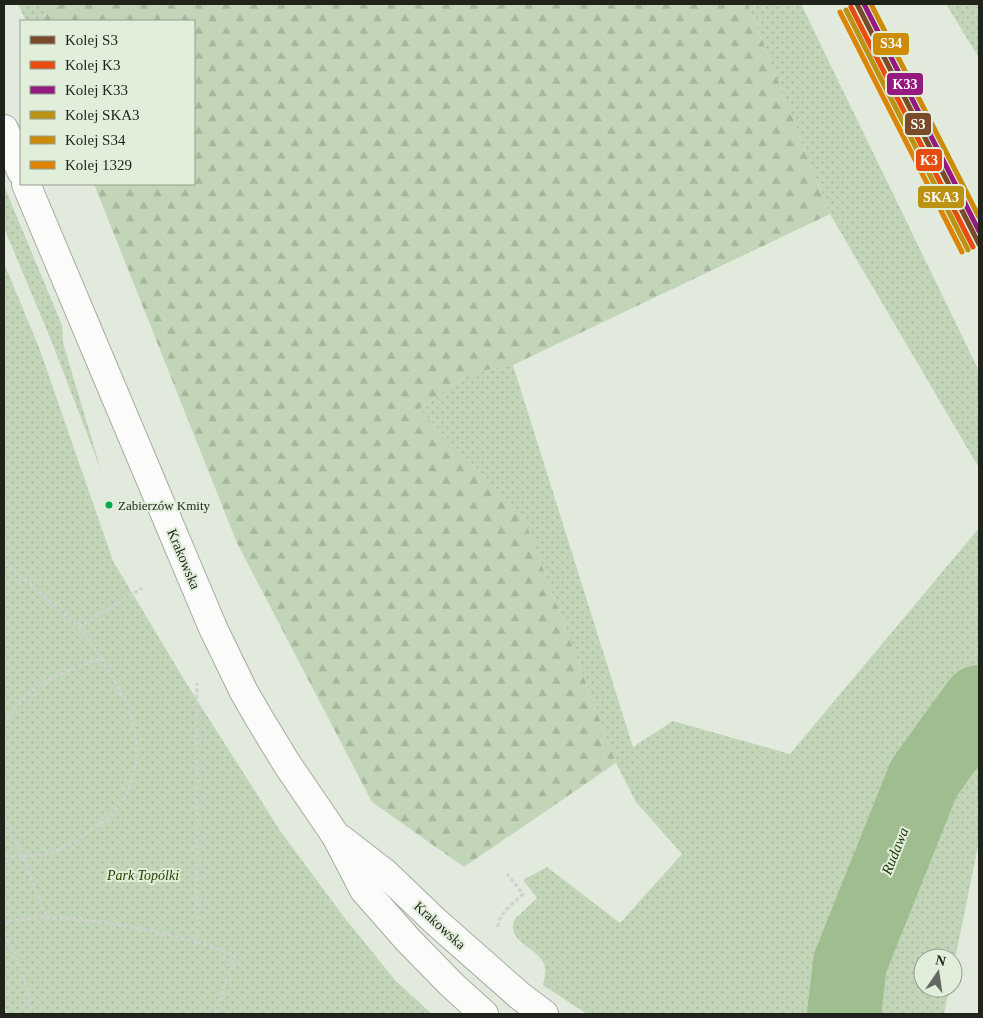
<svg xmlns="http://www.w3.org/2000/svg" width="983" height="1018" viewBox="0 0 983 1018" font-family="'Times New Roman',serif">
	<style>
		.grass { fill: url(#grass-dots) }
		.forest { fill: url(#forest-firs) }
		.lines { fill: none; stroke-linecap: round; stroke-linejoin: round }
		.river { stroke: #a0bd90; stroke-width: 74 }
		.major-casing { stroke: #a6aba2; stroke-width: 30 }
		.path { stroke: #cfd1cf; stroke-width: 3; stroke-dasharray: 4 2.5; stroke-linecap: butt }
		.major { stroke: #fbfcfa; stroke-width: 28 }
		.rail-1-casing { stroke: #e1eeda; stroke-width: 9 }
		.rail-2-casing { stroke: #e1eeda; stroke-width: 9 }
		.rail-3-casing { stroke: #e1eeda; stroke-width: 9 }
		.rail-4-casing { stroke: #e1eeda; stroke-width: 9 }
		.rail-5-casing { stroke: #e1eeda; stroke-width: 9 }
		.rail-6-casing { stroke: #e1eeda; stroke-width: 9 }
		.rail-1 { stroke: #7a4b2a; stroke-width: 5 }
		.rail-2 { stroke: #e84d0f; stroke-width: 5 }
		.rail-3 { stroke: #951a80; stroke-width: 5 }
		.rail-4 { stroke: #bb9214; stroke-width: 5 }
		.rail-5 { stroke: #cc8c06; stroke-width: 5 }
		.rail-6 { stroke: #dd8404; stroke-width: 5 }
		.bus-dot { fill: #00a651; stroke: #e1eeda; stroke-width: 2 }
		.labels { text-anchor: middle; stroke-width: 4; stroke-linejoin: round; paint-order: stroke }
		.bus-label { font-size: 13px; fill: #1f231c; stroke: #e1eeda; text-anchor: start }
		.street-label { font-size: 14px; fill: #1f231c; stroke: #e1eeda }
		.park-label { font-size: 14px; font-style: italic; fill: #224502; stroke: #e1eeda }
		.water-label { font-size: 15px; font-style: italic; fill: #183105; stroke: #e1eeda }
		.line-badge { stroke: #e1eeda; stroke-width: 2 }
		.badge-label { font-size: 14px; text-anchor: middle; font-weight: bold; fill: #fff }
	</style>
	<defs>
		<pattern id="grass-dots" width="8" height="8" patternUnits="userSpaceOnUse" patternTransform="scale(1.25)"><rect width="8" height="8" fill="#c2d5b8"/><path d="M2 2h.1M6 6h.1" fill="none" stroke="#a6b79e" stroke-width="1.8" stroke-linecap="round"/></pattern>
		<pattern id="forest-firs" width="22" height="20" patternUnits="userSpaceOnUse" patternTransform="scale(1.25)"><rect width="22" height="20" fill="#c2d5b8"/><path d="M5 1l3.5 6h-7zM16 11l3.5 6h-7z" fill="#a6b79e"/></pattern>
	</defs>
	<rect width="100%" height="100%" fill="#e2eade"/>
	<!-- grass -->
	<g class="grass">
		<path d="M18 4H46L44 21H26Z"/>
		<path d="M748 4H801L979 371V468L830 214Z"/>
		<path d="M946 4H979V58Z"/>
		<path d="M4 186 62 325 63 343 101 470 51 340 4 228Z"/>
		<path d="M4 263 40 350 113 561 188 686 281 832 344 917 395 980 432 1014H4Z"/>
		<path d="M513 365 633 747 673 721 790 754 979 528V841L953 969V958H923V988H949L944 1014H587L543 985C544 980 546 974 545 969 544 948 503 943 515 919L537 898 523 880 547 867 620 923 682 854 636 802 616 763 524 518 419 409 471 373Z"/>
	</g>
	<!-- forest -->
	<path class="forest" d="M46 4H748L830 214 513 365 471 373 419 409 524 518 616 763 464 867 372 802 237 543 94 184H194V21H44Z"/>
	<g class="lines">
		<!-- river -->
		<path class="river" d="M844 1014 850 963 924 778 979 702"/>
		<!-- major casing -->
		<g class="major-casing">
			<g id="major">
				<path d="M4 129 21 171"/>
				<path d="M26 184 213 628 244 692 259 718 287 764 336 836 364 890 408 940 452 985 484 1014"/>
				<path d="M341 839 385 873 435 921 520 996 544 1014"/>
			</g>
		</g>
		<!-- path -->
		<g class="path">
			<path d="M4 563 27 581 79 627 101 658 128 705 135 732 137 755 133 778 124 800 106 820 75 841 53 852 23 857 4 856"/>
			<path d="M79 627 142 588"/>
			<path d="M4 726C24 684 61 674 101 658"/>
			<path d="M4 817 23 857 46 917 4 921"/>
			<path d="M46 917C98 920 147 928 197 942V683"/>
			<path d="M498 927C498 913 514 903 523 894L507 874"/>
			<path d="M4 933C18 959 29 984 30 1014"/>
			<path d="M197 942 235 955 215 1014"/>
		</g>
		<!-- major -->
		<use href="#major" class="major"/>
		<!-- rail-1 casing -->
		<g class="rail-1-casing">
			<path id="rail-1" d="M857 4 979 244"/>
		</g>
		<!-- rail-2 casing -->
		<g class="rail-2-casing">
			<path id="rail-2" d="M851 7 973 247"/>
		</g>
		<!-- rail-3 casing -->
		<g class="rail-3-casing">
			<path id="rail-3" d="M864 4 979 231"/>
		</g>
		<!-- rail-4 casing -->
		<g class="rail-4-casing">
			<path id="rail-4" d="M846 10 968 250"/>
		</g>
		<!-- rail-5 casing -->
		<g class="rail-5-casing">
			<path id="rail-5" d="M871 4 979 217"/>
		</g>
		<!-- rail-6 casing -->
		<g class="rail-6-casing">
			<path id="rail-6" d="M840 12 962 252"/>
		</g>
		<!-- rail-1 -->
		<use href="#rail-1" class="rail-1"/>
		<!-- rail-2 -->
		<use href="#rail-2" class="rail-2"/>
		<!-- rail-3 -->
		<use href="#rail-3" class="rail-3"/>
		<!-- rail-4 -->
		<use href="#rail-4" class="rail-4"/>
		<!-- rail-5 -->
		<use href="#rail-5" class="rail-5"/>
		<!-- rail-6 -->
		<use href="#rail-6" class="rail-6"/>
	</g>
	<!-- markers -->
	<circle class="bus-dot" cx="109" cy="505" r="4.5"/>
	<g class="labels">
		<!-- bus labels -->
		<g class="bus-label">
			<text x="118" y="510">Zabierzów Kmity</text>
		</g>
		<!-- street labels -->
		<g class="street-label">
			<text transform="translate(184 559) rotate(67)" y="5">Krakowska</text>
			<text transform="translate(440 925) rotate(42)" y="5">Krakowska</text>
		</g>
		<!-- park labels -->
		<g class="park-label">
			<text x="143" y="880">Park Topólki</text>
		</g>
		<!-- water labels -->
		<g class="water-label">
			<text transform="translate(895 851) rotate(-68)" y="5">Rudawa</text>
		</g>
	</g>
	<g class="line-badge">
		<rect x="872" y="32" width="38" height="24" rx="5" fill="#cc8c06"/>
		<rect x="886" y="72" width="38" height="24" rx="5" fill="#951a80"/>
		<rect x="904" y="112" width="28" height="24" rx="5" fill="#7a4b2a"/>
		<rect x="915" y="148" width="28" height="24" rx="5" fill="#e84d0f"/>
		<rect x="917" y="185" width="48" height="24" rx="5" fill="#bb9214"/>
	</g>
	<g class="badge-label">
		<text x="891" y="48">S34</text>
		<text x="905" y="89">K33</text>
		<text x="918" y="129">S3</text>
		<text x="929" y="165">K3</text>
		<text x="941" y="202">SKA3</text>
	</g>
	<!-- border -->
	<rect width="983" height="1018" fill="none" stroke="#1f231c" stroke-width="10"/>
	<!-- legend -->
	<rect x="20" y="20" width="175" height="165" fill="#e1eeda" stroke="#939d8e"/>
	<rect x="30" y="36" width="25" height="8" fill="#7a4b2a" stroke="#939d8e"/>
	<text x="65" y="45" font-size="15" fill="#1f231c">Kolej S3</text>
	<rect x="30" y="61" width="25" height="8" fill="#e84d0f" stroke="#939d8e"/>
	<text x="65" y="70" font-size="15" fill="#1f231c">Kolej K3</text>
	<rect x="30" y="86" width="25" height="8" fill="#951a80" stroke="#939d8e"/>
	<text x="65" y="95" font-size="15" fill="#1f231c">Kolej K33</text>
	<rect x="30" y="111" width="25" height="8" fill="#bb9214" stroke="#939d8e"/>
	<text x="65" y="120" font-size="15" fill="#1f231c">Kolej SKA3</text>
	<rect x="30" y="136" width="25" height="8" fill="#cc8c06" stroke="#939d8e"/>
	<text x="65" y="145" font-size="15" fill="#1f231c">Kolej S34</text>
	<rect x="30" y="161" width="25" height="8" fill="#dd8404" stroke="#939d8e"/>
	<text x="65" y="170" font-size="15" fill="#1f231c">Kolej 1329</text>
	<!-- north arrow -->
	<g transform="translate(938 973) rotate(13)"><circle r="24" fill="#e1eeda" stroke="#939d8e"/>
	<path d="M0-4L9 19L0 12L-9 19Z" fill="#636960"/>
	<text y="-8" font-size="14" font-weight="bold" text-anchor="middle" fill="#1f231c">N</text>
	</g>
</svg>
